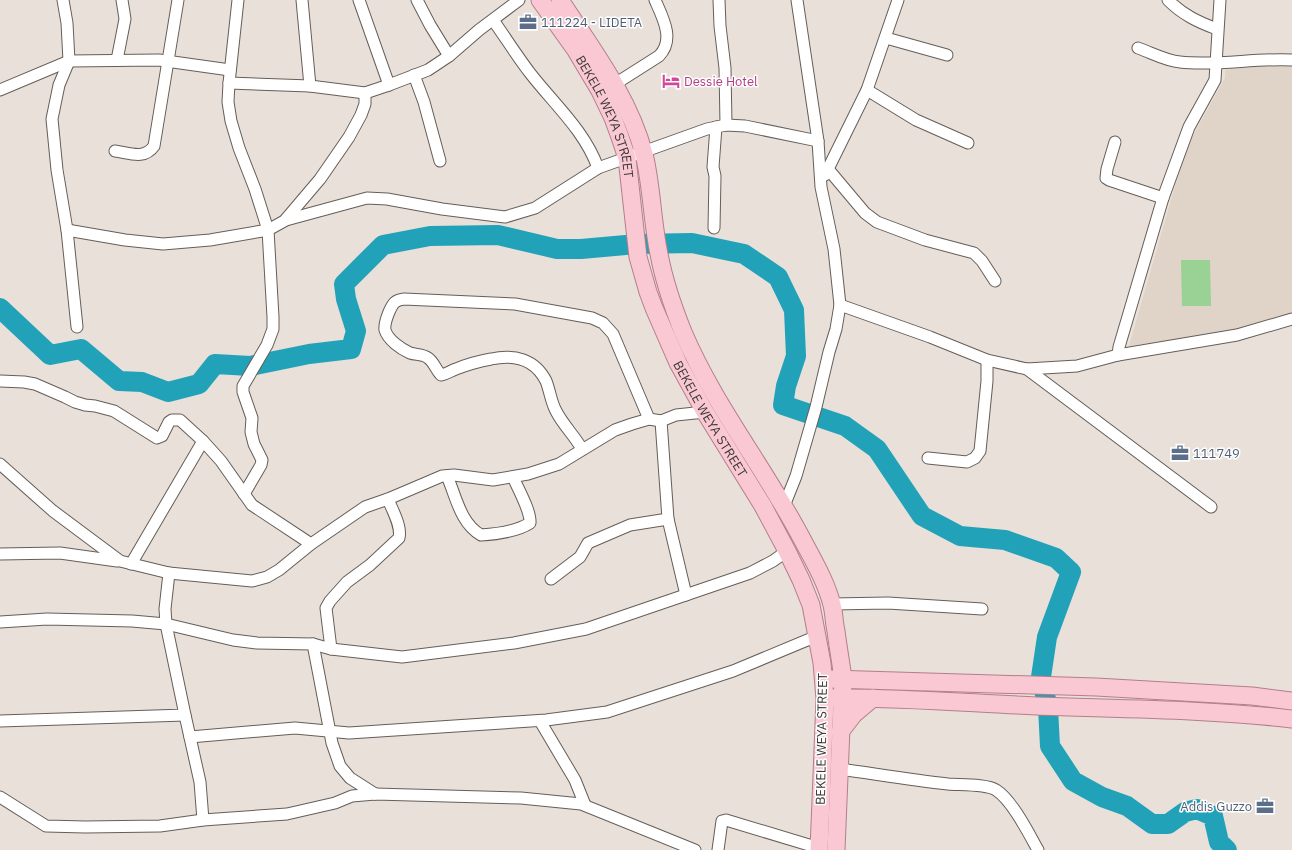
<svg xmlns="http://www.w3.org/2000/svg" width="1292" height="850" viewBox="0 0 1292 850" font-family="'IBM Plex Sans',sans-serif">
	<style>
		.built { fill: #e0d3c7 }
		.green { fill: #9ad194 }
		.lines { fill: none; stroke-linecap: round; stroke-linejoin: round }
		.river { stroke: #22a2b8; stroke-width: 20 }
		.street-casing { stroke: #655e58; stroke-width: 13 }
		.primary-casing { stroke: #b47e89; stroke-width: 19 }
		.street { stroke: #fff; stroke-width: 11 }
		.primary { stroke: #f9c8d3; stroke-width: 17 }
		.labels { text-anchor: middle; stroke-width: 3; stroke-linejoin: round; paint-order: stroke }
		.service-label { font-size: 13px; fill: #4e5e75; stroke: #fff; text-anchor: start }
		.hotel-label { font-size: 13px; fill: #b23c85; stroke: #fff; text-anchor: start }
		.street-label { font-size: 13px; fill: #3b3835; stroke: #fff }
	</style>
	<rect width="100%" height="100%" fill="#e8e0d9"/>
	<!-- built -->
	<path class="built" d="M1257 66 1292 67V313L1239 330 1129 346 1186 148 1225 78V70Z"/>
	<!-- green -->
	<path class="green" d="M1181 260H1210L1211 306H1182Z"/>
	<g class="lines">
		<!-- river -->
		<path class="river" d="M0 308 50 355 81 349 119 381 142 382 168 392 199 384 215 364 250 366 309 354 351 349 356 331 346 299 344 284 383 245 430 236 498 235 557 249H581L637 244 692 243 744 254 778 277 794 310 796 356 786 386 783 405 845 426 877 449 922 516 960 536 1005 540 1056 558 1071 572 1047 637 1041 677 1048 708 1050 746 1073 781 1102 797 1127 806 1152 824H1168L1185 812 1197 809 1213 816 1219 842 1227 850"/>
		<!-- street casing -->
		<g class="street-casing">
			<g id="street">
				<path d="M63 0 67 23 69 61 59 85 52 119 57 170 67 230 77 327"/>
				<path d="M238 0 229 83 228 102 231 121 239 148 255 189 268 230 273 317V329L267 345 243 386V392L252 418 251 432 254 444 262 460 261 465 244 494"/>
				<path d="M302 0 310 86"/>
				<path d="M359 0 389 85"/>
				<path d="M417 0 430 25 449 56"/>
				<path d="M719 0 720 26 725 68 726 125"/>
				<path d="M1168 0C1183 15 1198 22 1217 29"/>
				<path d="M493 20C505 37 517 56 530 73 554 104 585 131 598 168"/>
				<path d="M886 38 947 55"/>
				<path d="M1138 48C1152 53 1166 61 1180 62 1217 66 1255 58 1292 60"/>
				<path d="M117 60 125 19 122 0"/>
				<path d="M414 75 424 102 440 161"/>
				<path d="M229 83 310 86 365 93 389 85 428 70 449 56 479 30 519 0"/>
				<path d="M615 84 659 56C675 40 663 18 655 0"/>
				<path d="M0 90 69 61 159 60 230 70"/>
				<path d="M867 90 916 120 968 143"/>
				<path d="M1115 142 1107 169 1106 178 1109 180 1163 198"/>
				<path d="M115 151C130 153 144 160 154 146L178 0"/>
				<path d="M828 169 865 213 877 222 925 240 974 253 982 261 995 281"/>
				<path d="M825 175 867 90 898 0"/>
				<path d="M286 219 320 179 349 137 361 115 365 104V93"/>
				<path d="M714 228 715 176 713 167 716 127"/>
				<path d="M67 230 125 240 163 244 210 240 268 230 286 220 367 198 387 199 442 209 505 217 535 208 598 168 707 129 726 125 745 126 818 141"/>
				<path d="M840 305 930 337 987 360 1027 369 1077 366 1118 355 1119 347 1163 198 1189 127 1215 80 1220 0"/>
				<path d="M1118 355 1237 335 1292 319"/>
				<path d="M1027 369 1211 507"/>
				<path d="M0 381 24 382 35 384 65 397 75 402 85 405 95 406 114 411 157 438 162 436 169 422 172 420H180L203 441"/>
				<path d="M582 449C574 435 563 425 556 411 551 402 550 391 546 381 535 359 514 354 491 359 480 361 466 365 456 369 450 371 447 374 441 375 436 370 434 362 428 358 423 354 416 355 410 353 401 349 388 340 385 330 384 324 387 317 389 312 393 303 395 300 404 299L515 304 592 318 603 323 613 334 649 419"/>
				<path d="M928 458 967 462 975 458 980 451 987 381V360"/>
				<path d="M0 464 53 511 120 561 169 573 252 581 267 577 279 570 311 544 365 507 388 499 442 476 454 475 493 480 528 474 559 464 615 430 632 424 649 419 661 421 676 415 705 412"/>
				<path d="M447 476C456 496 460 523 481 535 497 534 516 532 530 523 531 511 518 489 513 477"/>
				<path d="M784 506 796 476 816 407 829 352 836 329 840 305 834 249 821 187 818 141 797 0"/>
				<path d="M668 519 686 595"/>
				<path d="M0 554 60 553 117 561"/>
				<path d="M131 564 203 441 221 461 252 505 311 544"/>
				<path d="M551 579 580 557 588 543 630 525 668 519 661 421"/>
				<path d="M832 604 888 603 982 609"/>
				<path d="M0 622 47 619 132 621 166 624 233 640 257 643 313 644 331 649 402 657 514 643 586 629 750 573 773 561 787 551"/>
				<path d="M313 644 332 743 340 766 350 778 375 794"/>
				<path d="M331 649 326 608 330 601 347 582 370 565 399 538C402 526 392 510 388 499"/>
				<path d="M185 715 200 782 203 820"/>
				<path d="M0 721 185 715 166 624 165 609 169 573"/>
				<path d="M540 721 575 780 585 805"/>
				<path d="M190 737 295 728 349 733 546 720 607 712 733 671 817 636"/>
				<path d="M840 769C876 774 912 780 948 784 960 785 987 784 996 790 1012 800 1029 834 1038 850"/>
				<path d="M0 797 46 826 85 827 160 826 203 820 287 814 335 803 352 796 375 794 521 798 581 804 695 850"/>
				<path d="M718 850 722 821 726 820 819 848"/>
			</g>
		</g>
		<!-- primary casing -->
		<g class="primary-casing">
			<g id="primary">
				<path id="s1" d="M540 0 575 49 600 91 613 118 620 137 627 158 638 257 648 292 654 308 678 363 705 412 763 506 787 551 801 580 811 605 822 663 825 699 819 850"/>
				<path d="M560 0C592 49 629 97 644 154 652 187 652 221 659 254 664 281 673 307 683 332 714 405 764 467 801 537 812 558 826 581 832 605 834 613 834 622 836 631 838 647 841 663 843 679L836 850"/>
				<path d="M831 679 1096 687 1252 696 1292 701"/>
				<path d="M831 698C900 697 968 703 1037 706 1122 709 1207 709 1292 719"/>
				<path d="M840 732 854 714 873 698"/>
			</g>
		</g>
		<!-- street -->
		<use href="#street" class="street"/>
		<!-- primary -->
		<use href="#primary" class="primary"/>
	</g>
	<!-- icons -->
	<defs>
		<g id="office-bare" transform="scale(1.38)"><path d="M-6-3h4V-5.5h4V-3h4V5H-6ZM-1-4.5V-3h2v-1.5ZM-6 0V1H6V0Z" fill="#5c6f8a" stroke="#fff" stroke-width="2.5" paint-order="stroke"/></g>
		<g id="hotel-bare" transform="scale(1.38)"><path d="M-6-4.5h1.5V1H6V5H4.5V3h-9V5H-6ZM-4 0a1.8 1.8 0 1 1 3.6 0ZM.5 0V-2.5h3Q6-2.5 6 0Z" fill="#d1479c" stroke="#fff" stroke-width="2.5" paint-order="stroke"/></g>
	</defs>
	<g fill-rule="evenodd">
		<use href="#office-bare" x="528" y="22"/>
		<use href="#hotel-bare" x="671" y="81"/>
		<use href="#office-bare" x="1180" y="453"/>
		<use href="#office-bare" x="1265" y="806"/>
	</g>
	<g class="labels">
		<!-- service labels -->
		<g class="service-label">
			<text x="541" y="27">111224 - LIDETA</text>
			<text x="1193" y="458">111749</text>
			<text x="1252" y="811" text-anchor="end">Addis Guzzo</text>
		</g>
		<!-- hotel labels -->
		<g class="hotel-label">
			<text x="684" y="86">Dessie Hotel</text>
		</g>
		<!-- street labels -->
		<g class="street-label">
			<text dy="5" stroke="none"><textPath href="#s1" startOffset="135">BEKELE WEYA STREET</textPath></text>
			<text dy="5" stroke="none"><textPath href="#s1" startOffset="459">BEKELE WEYA STREET</textPath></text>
			<text transform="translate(821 739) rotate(-89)" y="5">BEKELE WEYA STREET</text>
		</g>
	</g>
</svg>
